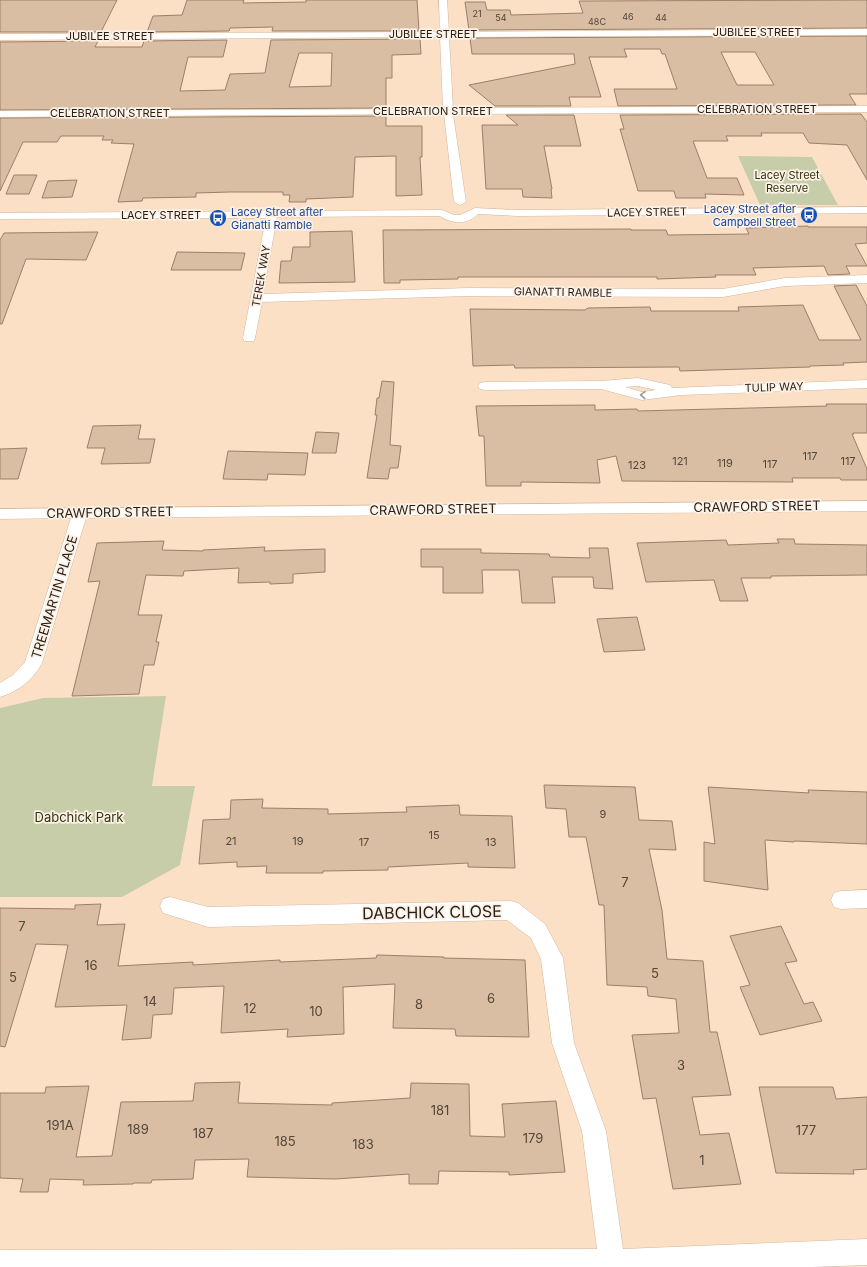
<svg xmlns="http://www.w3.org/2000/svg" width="867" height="1267" viewBox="0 0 867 1267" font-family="Inter,sans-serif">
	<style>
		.green { fill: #c8cda9 }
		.building { fill: #d9bea3; stroke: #998067; fill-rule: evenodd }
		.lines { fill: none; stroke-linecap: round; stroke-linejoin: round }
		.street-casing { stroke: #d1b79c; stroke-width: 1 }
		.street { fill: #fff; fill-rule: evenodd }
		.oneway { stroke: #9e9a95 }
		.labels { text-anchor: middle; stroke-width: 3.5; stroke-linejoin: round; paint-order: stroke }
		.far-number-label { font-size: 9px; fill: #544638 }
		.far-street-label { font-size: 11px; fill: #281e14; stroke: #fcf1e6 }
		.far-park-label { font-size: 11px; fill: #30330d; stroke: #fcf1e6 }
		.far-transit-label { font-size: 11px; fill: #164399; stroke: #fcf1e6; text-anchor: end }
		.number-label { font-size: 11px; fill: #544638 }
		.street-label { font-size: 13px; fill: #281e14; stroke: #fcf1e6 }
		.park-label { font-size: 13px; fill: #30330d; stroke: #fcf1e6 }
		.near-number-label { font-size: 13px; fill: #544638 }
		.near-street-label { font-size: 16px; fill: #281e14; stroke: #fcf1e6 }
	</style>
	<rect width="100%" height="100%" fill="#fce0c5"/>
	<!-- green -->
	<g class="green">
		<path d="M738 156 812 157 838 205H760Z"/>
		<path d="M166 696 152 786H195L180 865 122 897H0V708L43 698Z"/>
	</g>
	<!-- building -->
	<g class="building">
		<path d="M0 0H117L101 32H0Z"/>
		<path d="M187 0H244L243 3 306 2V0H417L419 31H272L273 27 230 28 229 31 147 32 153 16 182 15Z"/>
		<path d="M867 0V28L469 30 465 2H485L487 10H510L511 15 583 13 579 1Z"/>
		<path d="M867 36V94H849L856 105 618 106 614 89H677L665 54H662L660 49H624L627 57H589L601 97H569L571 106H495L469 85 575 64 574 54H472L470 38ZM721 52H755L774 85H737Z"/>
		<path d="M420 39 421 54 392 55V78H386V108L0 110V42L98 41 95 47H142L144 41 227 40 223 57H188L180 91 225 90 230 74 265 73 271 40ZM299 53H332L331 86 289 87Z"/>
		<path d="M861 114 867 122V180L847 145 809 143 803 133H761L762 136H726L728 141H693L707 178H737L744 195 705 194 706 198H676L674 191H638L620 129H624L620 115Z"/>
		<path d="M506 115H574L581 146H544L552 189H551L552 198 523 197 522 189H486L482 125H518Z"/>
		<path d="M386 116V126H422V157H420L422 195 396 196V156L355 157 353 197 306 199V202H289L290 195H283V192H230L196 193V197L143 198 142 201 118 202 134 144 111 143 113 140H102L104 136H61L57 142H23L0 191V118Z"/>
		<path d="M14 175H37L29 194H6Z"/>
		<path d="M77 180 72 197 42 198 48 181Z"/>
		<path d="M808 226V227H867V243L855 244 867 266H846L850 274 828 275 824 266 787 267 753 268 756 275H715L716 277 657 279V277H458V279L400 280V283H384L383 230 631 229V230H666L668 235 749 234 746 228Z"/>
		<path d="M352 231 355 282 279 283 281 261H291L293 247H310V232Z"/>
		<path d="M98 232 86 260 26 259 2 324H0V240L4 233Z"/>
		<path d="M177 252 245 253 241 270H171Z"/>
		<path d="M856 285 867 306V362L843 363 844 365 810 366V367L680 371 679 367 515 368 514 365 473 366 470 309 585 310 588 308 650 307 651 311H739L738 307 803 305 819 340H861L834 286Z"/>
		<path d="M382 381 394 382 390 445 401 446 398 468H390L388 479 367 478 377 415H375L377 398H379Z"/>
		<path d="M826 404H867V433H853L854 434H852L867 469V480H841L840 478H792L793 482 622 481 616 456 597 460 600 483 521 482V486H486L484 436H479L476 406 595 405V410L637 409 638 411 827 406Z"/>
		<path d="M141 425 138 439H155L150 463 101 464 105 448H87L93 426Z"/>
		<path d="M316 432 339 433 336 453H312Z"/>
		<path d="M27 448 18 479H0V449Z"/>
		<path d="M228 451 308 453 305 475 268 474 267 480 223 479Z"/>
		<path d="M777 539H794L795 544 867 545V575L771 576V578H741L748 601H720L714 580 646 582 637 543 726 540 728 545 779 543Z"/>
		<path d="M164 541 162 550 203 551V550L265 547 264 551 325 549V572L293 574V583L270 584V582L238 583 239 568 184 571 183 576 146 575 138 615H162L156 642H159L154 665H144L139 694 72 696 100 581 88 582 97 543Z"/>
		<path d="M589 548H608L613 589 594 588 593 577H552L555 603H522L519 570H482L483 593H443V567H421V549H481V553L549 554 550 557 590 558Z"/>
		<path d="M637 617 645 650 604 652 597 619Z"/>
		<path d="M544 785 635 787 639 820 672 821 676 850 649 849 662 910 667 959 703 961 710 1032H717L731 1095 692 1097 700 1135 729 1133 741 1184 673 1189 656 1098 643 1099 632 1035 679 1033 676 999 648 996 647 987 607 985 604 905H599L586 837H569L566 809 546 808Z"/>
		<path d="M708 787 809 793 808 790 867 792V844L794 841V842L765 840 768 890 704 881V842L715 844Z"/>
		<path d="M263 799 262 808 328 809V814L407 812 406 807 459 805 460 815 512 816 515 868 468 867V863L388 867V870L323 871V873H266L267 866 237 867V862L199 864 203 820 230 819 231 800Z"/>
		<path d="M101 904 97 925 125 924 118 966 193 962V965L280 960V962L376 958 377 955 444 957V958L525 960 529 1037 456 1036 455 1029 393 1028 395 984 343 987 344 1034 287 1037 288 1029 221 1033 224 986 174 988 172 1014 153 1015 151 1038 122 1040 127 1005 55 1007 68 945 36 944 5 1047 0 1046V908L75 909V905Z"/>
		<path d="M781 926 797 961 785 963 804 1004 813 1002 822 1021 760 1035 740 987 750 985 730 936Z"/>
		<path d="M240 1082 238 1103 332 1105V1103L410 1098 411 1083 469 1084 470 1136 505 1137 502 1104 556 1101 565 1172 509 1175V1172L439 1171 438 1184H409V1174L335 1179 247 1177 249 1159 195 1160 193 1179 152 1180 151 1183H134L133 1184 83 1185 84 1180 50 1179 48 1192H20L23 1179 0 1178V1093H45L46 1087 89 1086 76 1157 112 1156 121 1102 193 1101 195 1083Z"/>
		<path d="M759 1087H833L836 1099 867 1097V1169L853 1170 854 1174 776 1173Z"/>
	</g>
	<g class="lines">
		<!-- street casing -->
		<g class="street-casing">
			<g id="street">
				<path d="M439 0H447L449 32 867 29V35L449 37 453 108 867 106V112L453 114 466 202 460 205 454 202 444 114 0 117V111L443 109 440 37 0 40V34L440 32Z"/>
				<path d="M867 207V213L518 216 478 214C468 225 451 224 440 216L277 217 263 294 469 288 723 289 785 278 867 275V283L785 286 723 297 469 296 262 302 255 338 254 341H244L243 338 266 218 0 219V213L442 210 454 215H460L475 208 518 210Z"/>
				<path d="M638 378 670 385 672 388 867 380V388L681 395 642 400 601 389 485 390 480 389 478 386 480 383 485 382 601 381ZM638 386 656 390 642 392 625 387Z"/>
				<path d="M867 501V511L86 518 42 663C32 681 19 691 0 697V683L13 675 25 662 71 518 0 519V509Z"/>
				<path d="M867 890V908L841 909 834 907 831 900 834 893 841 891Z"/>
				<path d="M170 897 208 907 511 901 518 903 545 924 563 958 574 1043 606 1131 623 1249 867 1239V1265L811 1267H0V1250L597 1249 582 1131 552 1043 541 959 531 938 507 920 208 927 163 913 160 906 163 899Z"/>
			</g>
		</g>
		<!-- street -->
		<use href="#street" class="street"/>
	</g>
	<!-- one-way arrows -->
	<defs><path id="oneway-chevron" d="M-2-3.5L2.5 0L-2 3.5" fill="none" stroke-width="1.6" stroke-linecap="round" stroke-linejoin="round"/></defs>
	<use class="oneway" href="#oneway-chevron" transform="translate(643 395) rotate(-177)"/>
	<!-- icons -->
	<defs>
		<g id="bus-disc" transform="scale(0.9)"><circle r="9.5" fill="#1a4fb4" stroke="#fcf1e6"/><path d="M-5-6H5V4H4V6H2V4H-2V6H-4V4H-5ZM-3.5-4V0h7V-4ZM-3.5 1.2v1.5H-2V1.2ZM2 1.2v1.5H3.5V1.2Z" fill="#fff"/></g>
	</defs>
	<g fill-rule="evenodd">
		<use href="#bus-disc" x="809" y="215"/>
		<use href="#bus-disc" x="218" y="218"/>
	</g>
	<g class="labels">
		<!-- far-number labels -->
		<g class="far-number-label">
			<text x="477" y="17">21</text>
			<text x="628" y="20">46</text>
			<text x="501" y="21">54</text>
			<text x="661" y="21">44</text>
			<text x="597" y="25">48C</text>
		</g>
		<!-- far-street labels -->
		<g class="far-street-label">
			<text x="757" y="36">JUBILEE STREET</text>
			<text x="433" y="38">JUBILEE STREET</text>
			<text x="110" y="40">JUBILEE STREET</text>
			<text x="757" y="113">CELEBRATION STREET</text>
			<text x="433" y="115">CELEBRATION STREET</text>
			<text x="110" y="117">CELEBRATION STREET</text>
			<text transform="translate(647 212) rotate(-1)" y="4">LACEY STREET</text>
			<text x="161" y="219">LACEY STREET</text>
			<text transform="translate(261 276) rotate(-80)" y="4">TEREK WAY</text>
			<text transform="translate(563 292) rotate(1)" y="4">GIANATTI RAMBLE</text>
			<text transform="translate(774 387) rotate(-2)" y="4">TULIP WAY</text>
		</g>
		<!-- far-park labels -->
		<g class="far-park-label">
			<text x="787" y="179">Lacey Street<tspan x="787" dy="13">Reserve</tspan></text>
		</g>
		<!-- far-transit labels -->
		<g class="far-transit-label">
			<text x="796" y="213">Lacey Street after<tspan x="796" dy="13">Campbell Street</tspan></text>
			<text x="231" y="216" text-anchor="start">Lacey Street after<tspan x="231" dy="13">Gianatti Ramble</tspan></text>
		</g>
		<!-- number labels -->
		<g class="number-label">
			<text x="810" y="460">117</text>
			<text x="680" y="465">121</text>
			<text x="848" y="465">117</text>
			<text x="725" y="467">119</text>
			<text x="770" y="468">117</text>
			<text x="637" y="469">123</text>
			<text x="603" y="818">9</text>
			<text x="434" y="839">15</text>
			<text x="231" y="845">21</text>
			<text x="298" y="845">19</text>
			<text x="364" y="846">17</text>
			<text x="491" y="846">13</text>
		</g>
		<!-- street labels -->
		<g class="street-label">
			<text transform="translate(757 506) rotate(-1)" y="5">CRAWFORD STREET</text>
			<text transform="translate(433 509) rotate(-1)" y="5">CRAWFORD STREET</text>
			<text transform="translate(110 512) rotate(-1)" y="5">CRAWFORD STREET</text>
			<text transform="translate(54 597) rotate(-73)" y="5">TREEMARTIN PLACE</text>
		</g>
		<!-- park labels -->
		<g class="park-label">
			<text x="79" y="822">Dabchick Park</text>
		</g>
		<!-- near-number labels -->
		<g class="near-number-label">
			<text x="625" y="887">7</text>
			<text x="22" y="931">7</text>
			<text x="91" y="970">16</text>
			<text x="655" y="978">5</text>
			<text x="13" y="982">5</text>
			<text x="491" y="1003">6</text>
			<text x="150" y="1006">14</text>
			<text x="419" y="1009">8</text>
			<text x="250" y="1013">12</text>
			<text x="316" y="1016">10</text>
			<text x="681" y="1070">3</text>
			<text x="440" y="1115">181</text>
			<text x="60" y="1130">191A</text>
			<text x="138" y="1134">189</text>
			<text x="806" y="1135">177</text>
			<text x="203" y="1138">187</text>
			<text x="533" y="1143">179</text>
			<text x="285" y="1146">185</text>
			<text x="363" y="1149">183</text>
			<text x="702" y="1165">1</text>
		</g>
		<!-- near-street labels -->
		<g class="near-street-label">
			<text transform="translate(432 912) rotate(-1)" y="6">DABCHICK CLOSE</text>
		</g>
	</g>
</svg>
